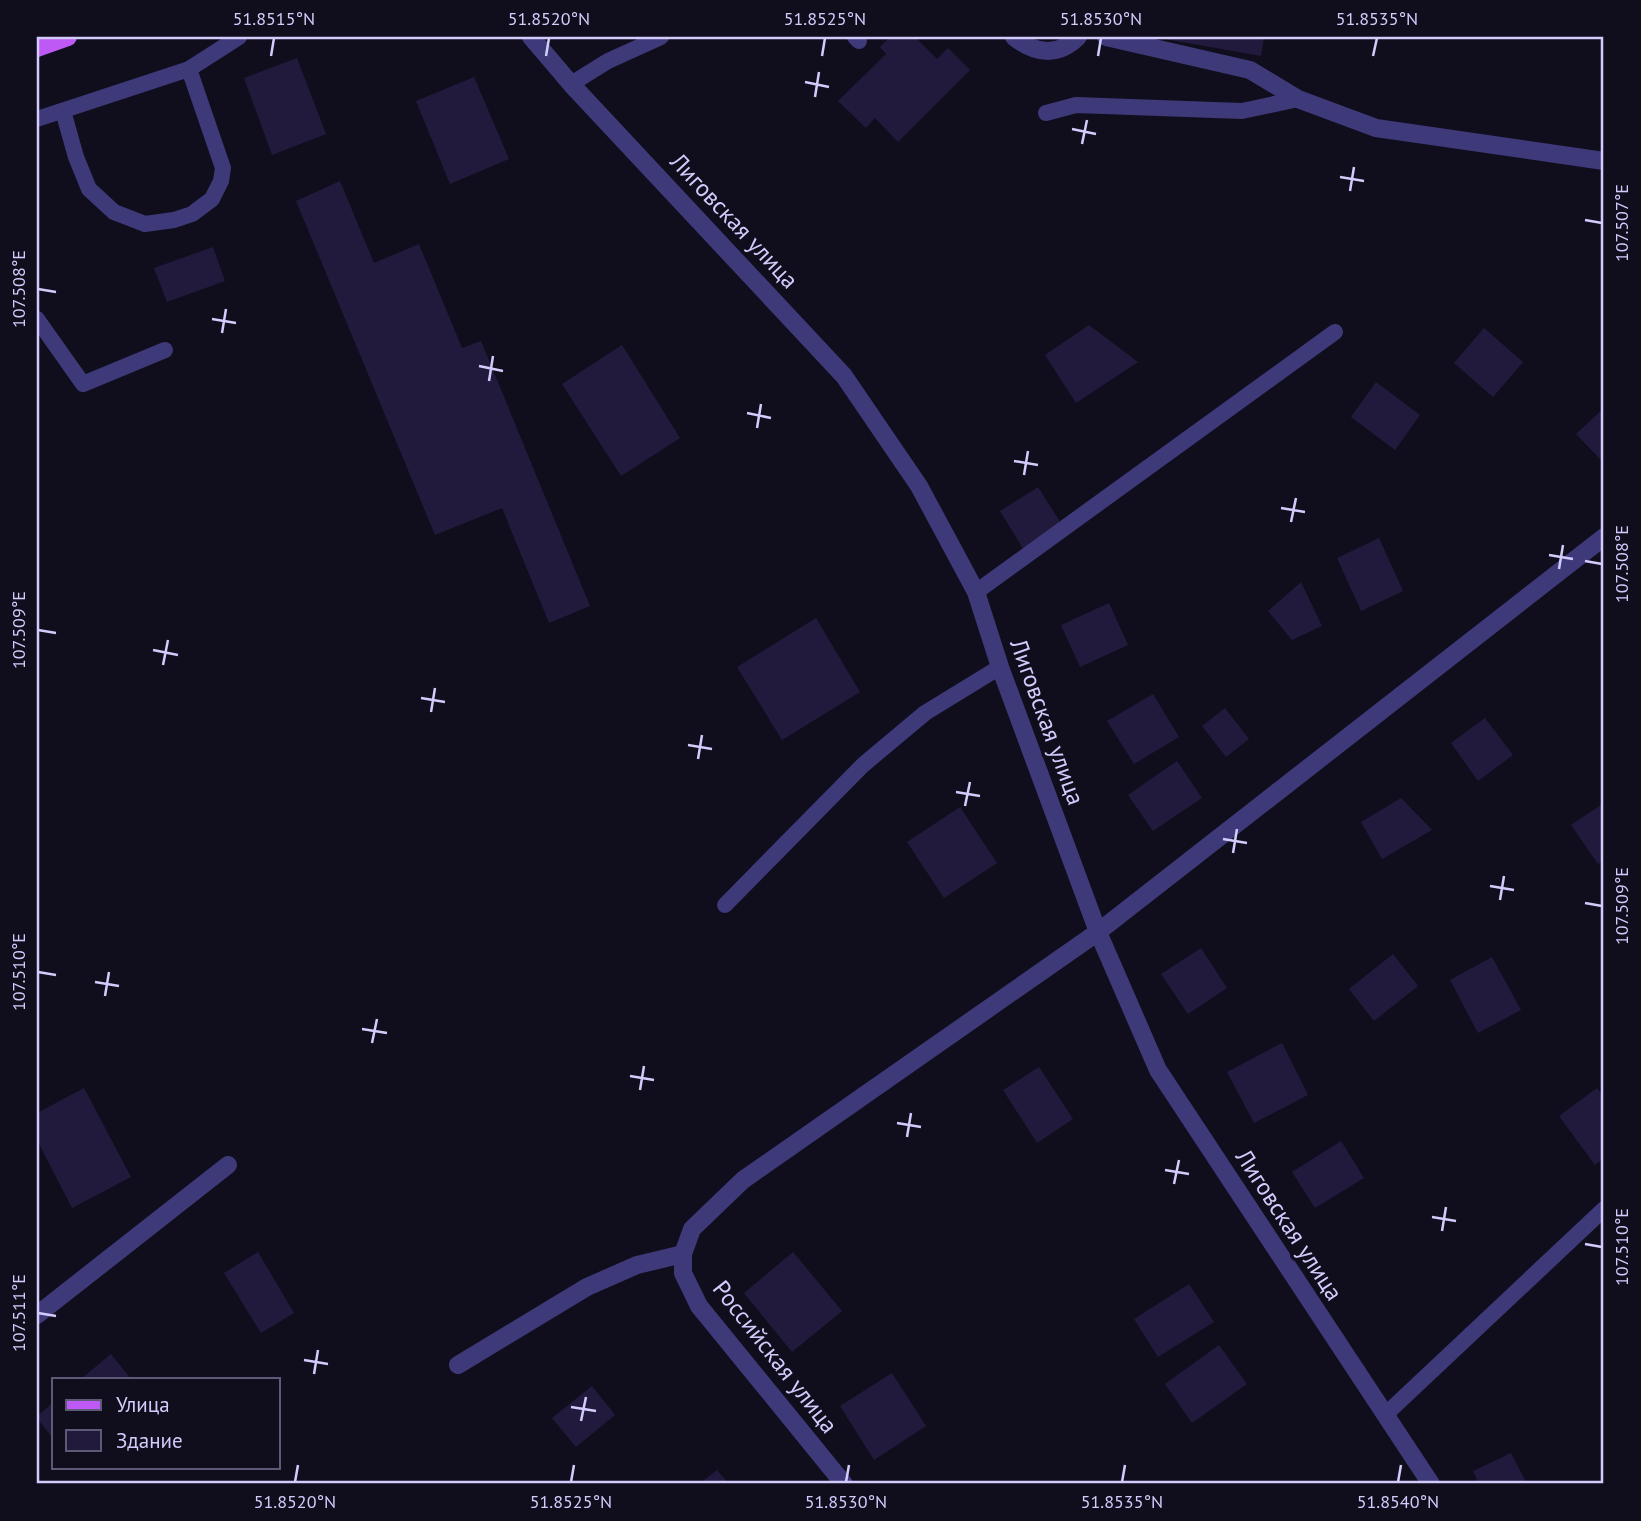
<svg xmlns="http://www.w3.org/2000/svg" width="1641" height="1521" viewBox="0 0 1641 1521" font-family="'PT Sans',sans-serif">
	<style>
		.building { fill: #221a3d }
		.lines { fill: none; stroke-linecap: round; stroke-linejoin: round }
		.lane { stroke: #3e3a7a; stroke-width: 16 }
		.street { stroke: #3e3a7a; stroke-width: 18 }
		.primary { stroke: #bf59f6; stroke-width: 18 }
		.ticks { fill: none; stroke: #d2ccfc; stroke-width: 2.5 }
		.labels { text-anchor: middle; stroke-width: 7; stroke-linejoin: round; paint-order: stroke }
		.street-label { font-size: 24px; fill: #d2ccfc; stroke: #100d1d }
		.neatline { fill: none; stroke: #d2ccfc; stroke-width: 2.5 }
		.ticks-label { font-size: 18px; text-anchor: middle; fill: #d2ccfc }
	</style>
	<rect width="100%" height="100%" fill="#100d1d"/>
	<!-- building -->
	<g class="building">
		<path d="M890 37H915L937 59 948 48 970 70 898 142 875 118 866 128 838 101 886 54 880 47Z"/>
		<path d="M1159 37H1264L1261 56 1159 38Z"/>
		<path d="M297 58 326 134 272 155 244 78Z"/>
		<path d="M474 77 509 159 450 184 416 101Z"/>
		<path d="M340 181 374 263 419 244 462 348 481 341 590 606 549 623 502 508 435 535 296 201Z"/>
		<path d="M213 247 225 281 167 302 154 268Z"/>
		<path d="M1089 325 1138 362 1076 403 1045 355Z"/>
		<path d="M1484 328 1523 362 1493 397 1454 363Z"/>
		<path d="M622 345 680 438 621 476 562 384Z"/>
		<path d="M1376 382 1420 415 1395 450 1351 417Z"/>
		<path d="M1604 408V463L1576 434Z"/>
		<path d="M1038 487 1064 528 1025 552 1000 511Z"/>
		<path d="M1379 538 1403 591 1361 611 1337 558Z"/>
		<path d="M1301 582 1322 626 1292 640 1268 611Z"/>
		<path d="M1109 603 1128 645 1080 667 1061 625Z"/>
		<path d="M816 618 860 692 782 740 737 667Z"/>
		<path d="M1153 694 1179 737 1134 764 1107 721Z"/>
		<path d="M1225 708 1249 739 1226 757 1202 726Z"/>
		<path d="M1485 718 1513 755 1478 781 1451 743Z"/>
		<path d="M1177 761 1202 798 1153 831 1128 795Z"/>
		<path d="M1401 798 1432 830 1382 859 1361 822Z"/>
		<path d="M1604 803V860L1598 864 1571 825Z"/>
		<path d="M960 807 997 863 944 898 907 842Z"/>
		<path d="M1201 948 1227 988 1188 1014 1161 974Z"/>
		<path d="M1393 954 1418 986 1374 1021 1349 989Z"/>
		<path d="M1492 957 1521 1010 1478 1033 1450 980Z"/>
		<path d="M1282 1043 1308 1095 1254 1123 1227 1072Z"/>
		<path d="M1039 1067 1073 1119 1037 1143 1003 1090Z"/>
		<path d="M84 1088 131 1177 72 1208 37 1140V1113Z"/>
		<path d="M1597 1088 1604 1098V1158L1595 1165 1559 1116Z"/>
		<path d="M1341 1141 1364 1178 1315 1208 1292 1172Z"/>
		<path d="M258 1252 294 1313 261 1333 224 1273Z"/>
		<path d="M793 1252 842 1311 792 1352 744 1293Z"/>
		<path d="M1189 1284 1214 1322 1158 1357 1134 1319Z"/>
		<path d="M1219 1345 1247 1384 1192 1423 1165 1384Z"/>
		<path d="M111 1354 131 1379H81Z"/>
		<path d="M892 1373 926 1426 874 1460 840 1406Z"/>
		<path d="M592 1386 615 1415 576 1447 552 1418Z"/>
		<path d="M54 1402V1440L37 1418V1416Z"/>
		<path d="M1511 1453 1527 1484H1479L1473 1471Z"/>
		<path d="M717 1470 729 1484H699Z"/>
	</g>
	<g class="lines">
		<!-- lane -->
		<g class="lane">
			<path d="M855 37 859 41"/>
			<path d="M571 84 608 61 661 37"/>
			<path d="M63 111 76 157 89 189 114 212 145 224 174 220 192 214 212 199 221 181 223 168 189 69"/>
			<path d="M1046 113 1076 105 1242 111 1298 99"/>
			<path d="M37 119 189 69 239 37"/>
			<path d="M37 319 83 384 165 350"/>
			<path d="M976 592 1335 332"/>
			<path d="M725 905 863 765 925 713 1000 667"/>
			<path d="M1385 1415 1604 1209"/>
		</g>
		<!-- street -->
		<g class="street">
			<path d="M531 37 571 84 844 376 919 486 976 592 1000 667 1098 932 1158 1070 1431 1484"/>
			<path d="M1014 37C1035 54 1058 57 1078 37"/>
			<path d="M1106 37 1250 70 1298 99 1376 128 1604 161"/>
			<path d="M683 1254V1273L699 1306 844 1484"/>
			<path d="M37 1315 228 1165"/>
			<path d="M458 1365 587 1287 637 1265 683 1254 692 1229 743 1180 1098 932 1604 537"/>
		</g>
		<!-- primary -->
		<path class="primary" d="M37 48 68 37"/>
	</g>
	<!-- ticks -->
	<path class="ticks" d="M271 56 274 38M546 56 549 38M822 56 825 38M1098 56 1101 38M1373 56 1377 38M805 82 829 87M815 97 819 72M1072 129 1096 134M1082 144 1087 120M1340 177 1364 181M1350 191 1354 167M1585 220 1602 223M38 289 56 292M212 319 236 323M222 333 226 309M479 366 503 371M489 381 493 356M747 413 771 418M757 428 761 404M1014 461 1038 465M1024 475 1028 451M1281 508 1305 512M1291 522 1296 498M1549 555 1573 559M1585 561 1602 564M1559 569 1563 545M38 630 56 633M153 650 178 655M163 665 168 640M421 698 445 702M431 712 435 688M688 745 712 749M698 759 702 735M956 792 980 796M965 806 970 782M1223 839 1247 843M1233 853 1237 829M1490 886 1514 890M1500 900 1504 876M1585 903 1602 906M38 972 56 975M95 982 119 986M105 996 109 972M362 1029 387 1033M372 1043 377 1019M630 1076 654 1080M640 1090 644 1066M897 1123 921 1127M907 1137 911 1113M1165 1170 1189 1174M1174 1184 1179 1160M1432 1217 1456 1221M1442 1231 1446 1207M1585 1244 1602 1247M38 1313 56 1316M304 1360 328 1364M314 1374 318 1350M571 1407 596 1411M581 1421 586 1397M295 1482 298 1465M571 1482 574 1465M846 1482 849 1465M1122 1482 1125 1465M1398 1482 1401 1465"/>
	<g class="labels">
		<!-- street labels -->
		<g class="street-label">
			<text transform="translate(734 221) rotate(47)" y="8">Лиговская улица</text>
			<text transform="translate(1047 722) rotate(70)" y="8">Лиговская улица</text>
			<text transform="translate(1289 1225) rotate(57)" y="8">Лиговская улица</text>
			<text transform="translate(775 1357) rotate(52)" y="8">Российская улица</text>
		</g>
	</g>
	<!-- border -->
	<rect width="1641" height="1521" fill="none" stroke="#100d1d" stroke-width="77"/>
	<!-- legend -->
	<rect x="52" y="1378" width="228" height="91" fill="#100d1d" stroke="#5e5976" stroke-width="2"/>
	<rect x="66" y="1400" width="35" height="10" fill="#bf59f6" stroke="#5e5976" stroke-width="2"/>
	<text x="116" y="1412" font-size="21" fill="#d2ccfc">Улица</text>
	<rect x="66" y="1430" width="35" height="21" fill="#221a3d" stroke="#5e5976" stroke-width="2"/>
	<text x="116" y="1448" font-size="21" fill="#d2ccfc">Здание</text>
	<rect x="38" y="38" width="1564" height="1444" class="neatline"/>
	<g class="ticks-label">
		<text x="274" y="25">51.8515°N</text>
		<text x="549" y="25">51.8520°N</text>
		<text x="825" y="25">51.8525°N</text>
		<text x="1101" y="25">51.8530°N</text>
		<text x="1377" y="25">51.8535°N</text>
		<text transform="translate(1622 223) rotate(-90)" y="6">107.507°E</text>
		<text transform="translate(19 289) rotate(-90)" y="6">107.508°E</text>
		<text transform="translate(1622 564) rotate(-90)" y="6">107.508°E</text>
		<text transform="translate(19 630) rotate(-90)" y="6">107.509°E</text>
		<text transform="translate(1622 906) rotate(-90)" y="6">107.509°E</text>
		<text transform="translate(19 972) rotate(-90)" y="6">107.510°E</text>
		<text transform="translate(1622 1247) rotate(-90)" y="6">107.510°E</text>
		<text transform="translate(19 1313) rotate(-90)" y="6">107.511°E</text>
		<text x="295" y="1508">51.8520°N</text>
		<text x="571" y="1508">51.8525°N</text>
		<text x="846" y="1508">51.8530°N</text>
		<text x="1122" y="1508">51.8535°N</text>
		<text x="1398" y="1508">51.8540°N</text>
	</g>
</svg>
